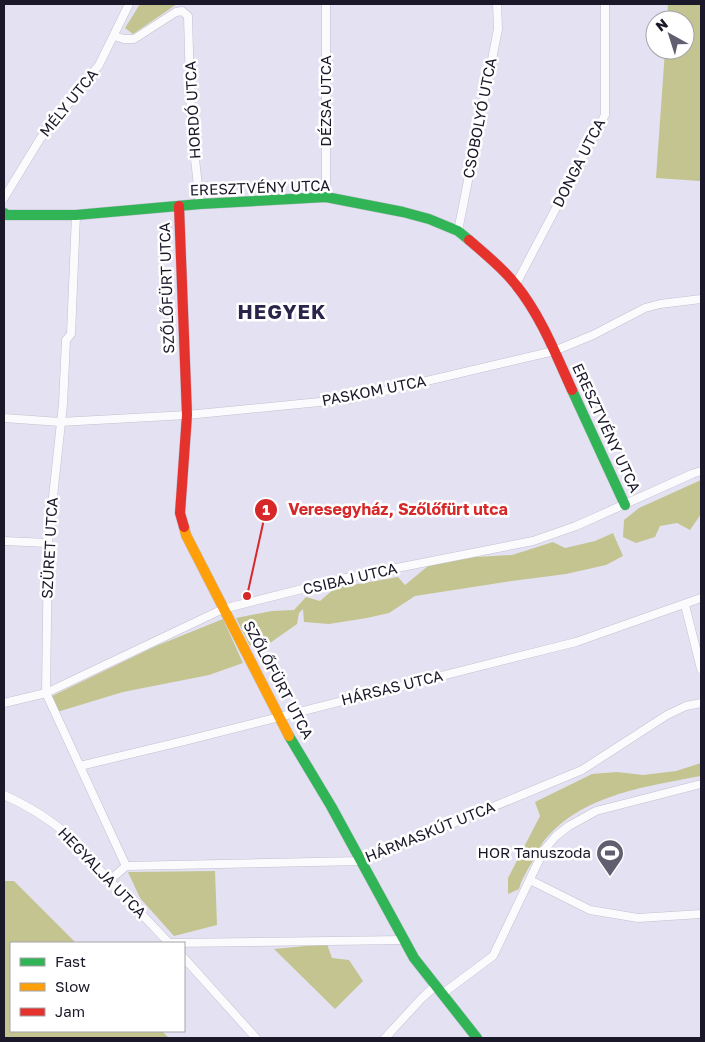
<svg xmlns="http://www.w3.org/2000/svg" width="705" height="1042" viewBox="0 0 705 1042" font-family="'Golos Text',sans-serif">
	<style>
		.forest { fill: #c4c490 }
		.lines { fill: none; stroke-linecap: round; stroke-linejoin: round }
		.street-casing { stroke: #c2c0d0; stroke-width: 9 }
		.fast-casing { stroke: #c2c0d0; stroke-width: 11 }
		.slow-casing { stroke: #c2c0d0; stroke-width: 11 }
		.jam-casing { stroke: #c2c0d0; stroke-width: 11 }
		.street { stroke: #fbfbfd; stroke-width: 8 }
		.fast { stroke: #30b455; stroke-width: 10 }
		.slow { stroke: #ff9f0a; stroke-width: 10 }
		.jam { stroke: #e5322d; stroke-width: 10 }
		.labels { text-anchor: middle; stroke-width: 5; stroke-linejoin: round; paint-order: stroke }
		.street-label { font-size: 15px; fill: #1b1829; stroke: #fff }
		.poi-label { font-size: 15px; fill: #1b1829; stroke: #fff; text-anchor: end }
		.district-label { font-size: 20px; font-weight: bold; letter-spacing: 1px; fill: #2b244a; stroke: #fff }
		.leader { fill: none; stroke: #d62828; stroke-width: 2 }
		.callout-dot { fill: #d62828; stroke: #fff; stroke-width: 2 }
		.mark-label { font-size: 15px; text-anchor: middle; font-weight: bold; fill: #fff }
		.callout-label { font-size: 16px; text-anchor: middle; font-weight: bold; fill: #d62828; stroke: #fff; stroke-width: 5; stroke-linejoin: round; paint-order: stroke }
	</style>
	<rect width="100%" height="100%" fill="#e4e2f2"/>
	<!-- forest -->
	<g class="forest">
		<path d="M140 4H177L133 34 125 28Z"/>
		<path d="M668 4H701V242L700 181 656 178 665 50H685V20H667Z"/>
		<path d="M701 480V514L690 530 677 523 660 526 655 537 636 543 623 537 624 520 639 508Z"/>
		<path d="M613 533 623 556 606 565 566 574 512 581 415 596 389 613 367 618 329 624 304 622 303 609 299 613 297 624 270 643 256 640 250 646 236 618 272 611 294 610 306 597 320 601 335 588 398 577 405 585 428 566 460 558 512 555 553 542 565 548 595 541Z"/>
		<path d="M223 619 243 663 209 675 123 692 57 712 52 704V696L156 646Z"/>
		<path d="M701 763V776C648 786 586 794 548 836 542 842 538 851 534 859 528 869 522 878 519 889L508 894V878L540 816 535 802 592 774 617 772 643 775 676 771Z"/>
		<path d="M215 871 217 925 174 936 140 898 128 872Z"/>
		<path d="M4 881H14L76 943H11V1031H162L169 1038H4Z"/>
		<path d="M327 944 332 958 349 960 363 981 335 1009 274 949Z"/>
	</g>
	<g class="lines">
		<!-- street casing -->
		<g class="street-casing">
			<g id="street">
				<path d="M326 4V197"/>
				<path d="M114 36 124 39H134L176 12 182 11 188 16 191 123 200 204"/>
				<path d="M4 198 40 139 99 65 129 4"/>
				<path d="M76 215 71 334 66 340 63 404 48 543 46 693 126 866"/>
				<path d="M458 231 498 29 497 4"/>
				<path d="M516 284 605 115V4"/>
				<path d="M4 418 60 422 187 415 350 399 554 351 593 335 645 308 660 304 701 299"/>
				<path d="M4 541 48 543"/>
				<path d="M685 605 701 669"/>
				<path d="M4 703 46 693 223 609 346 578 533 541 576 526 692 474 701 471"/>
				<path d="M80 766 184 741 576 642 701 598"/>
				<path d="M4 795C26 805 47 817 65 833L169 943"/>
				<path d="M110 880 126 866 362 861 582 770 667 715 686 706 701 703"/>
				<path d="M530 880 590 910 638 918 701 914"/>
				<path d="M172 943 404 940"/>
				<path d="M184 958 256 1038"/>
				<path d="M442 994 493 956 544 850 556 836 569 826 596 811 701 784"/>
				<path d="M385 1038 421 999 435 986"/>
			</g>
		</g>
		<!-- fast casing -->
		<g class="fast-casing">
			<g id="fast">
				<path d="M4 213 7 215H76L200 204 326 197 403 212 429 219 458 231 469 240"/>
				<path d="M572 390 625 505"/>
				<path d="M289 736 331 806 414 958 477 1038"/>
			</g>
		</g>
		<!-- slow casing -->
		<g class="slow-casing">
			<path id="slow" d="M184 527 186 535 289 736"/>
		</g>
		<!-- jam casing -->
		<g class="jam-casing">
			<g id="jam">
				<path d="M179 206 187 415 180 513 184 527"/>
				<path d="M469 240C485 254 503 268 516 285 541 316 556 355 572 390"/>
			</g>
		</g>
		<!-- street -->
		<use href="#street" class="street"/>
		<!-- fast -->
		<use href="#fast" class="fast"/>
		<!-- slow -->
		<use href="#slow" class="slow"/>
		<!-- jam -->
		<use href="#jam" class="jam"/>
	</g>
	<!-- icons -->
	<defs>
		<g id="stadium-pin" transform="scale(1.4375)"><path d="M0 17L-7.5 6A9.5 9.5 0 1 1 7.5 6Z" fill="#615f6f" stroke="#fff"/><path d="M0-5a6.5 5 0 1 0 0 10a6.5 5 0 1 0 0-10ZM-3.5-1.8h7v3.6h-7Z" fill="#fff"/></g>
	</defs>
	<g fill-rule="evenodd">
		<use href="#stadium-pin" x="610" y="853"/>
	</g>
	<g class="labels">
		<!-- street labels -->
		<g class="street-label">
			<text transform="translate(326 101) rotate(-90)" y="5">DÉZSA UTCA</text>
			<text transform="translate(69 103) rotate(-51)" y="5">MÉLY UTCA</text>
			<text transform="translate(193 110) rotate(-93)" y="5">HORDÓ UTCA</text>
			<text transform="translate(480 118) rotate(-79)" y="5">CSOBOLYÓ UTCA</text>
			<text transform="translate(579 163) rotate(-63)" y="5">DONGA UTCA</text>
			<text transform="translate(260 188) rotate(-2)" y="5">ERESZTVÉNY UTCA</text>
			<text transform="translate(167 288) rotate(-92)" y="5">SZŐLŐFÜRT UTCA</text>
			<text transform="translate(374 391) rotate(-11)" y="5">PASKOM UTCA</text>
			<text transform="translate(606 428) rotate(65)" y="5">ERESZTVÉNY UTCA</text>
			<text transform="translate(50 548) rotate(-87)" y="5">SZÜRET UTCA</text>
			<text transform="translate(350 579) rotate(-13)" y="5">CSIBAJ UTCA</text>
			<text transform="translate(278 680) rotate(62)" y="5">SZŐLŐFÜRT UTCA</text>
			<text transform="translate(392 688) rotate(-14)" y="5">HÁRSAS UTCA</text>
			<text transform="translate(430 832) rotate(-22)" y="5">HÁRMASKÚT UTCA</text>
			<text transform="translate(102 873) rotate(46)" y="5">HEGYALJA UTCA</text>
		</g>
		<!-- poi labels -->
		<g class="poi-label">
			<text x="591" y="858">HOR Tanuszoda</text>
		</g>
		<!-- district labels -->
		<g class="district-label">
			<text x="282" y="319">HEGYEK</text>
		</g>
	</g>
	<!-- callouts -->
	<path class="leader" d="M247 596L266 510"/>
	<g class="callout-dot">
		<circle cx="247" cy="596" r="5"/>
		<circle cx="266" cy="510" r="12"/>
	</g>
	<g class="mark-label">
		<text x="266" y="515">1</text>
	</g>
	<g class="callout-label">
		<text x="398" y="515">Veresegyház, Szőlőfürt utca</text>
	</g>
	<!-- border -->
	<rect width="705" height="1042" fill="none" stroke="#1b1829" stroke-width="10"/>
	<!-- legend -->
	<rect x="10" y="942" width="175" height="90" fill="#ffffff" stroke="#a4a3a9"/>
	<rect x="20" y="958" width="25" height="8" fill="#30b455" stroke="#a4a3a9"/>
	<text x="55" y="967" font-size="15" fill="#1b1829">Fast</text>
	<rect x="20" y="983" width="25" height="8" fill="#ff9f0a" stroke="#a4a3a9"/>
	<text x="55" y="992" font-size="15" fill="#1b1829">Slow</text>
	<rect x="20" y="1008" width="25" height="8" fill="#e5322d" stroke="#a4a3a9"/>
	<text x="55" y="1017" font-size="15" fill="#1b1829">Jam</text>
	<!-- north arrow -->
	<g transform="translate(670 35) rotate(321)"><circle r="24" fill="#ffffff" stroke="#a4a3a9"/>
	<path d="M0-4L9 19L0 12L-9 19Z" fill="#615f6f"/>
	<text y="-8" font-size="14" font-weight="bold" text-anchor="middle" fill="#1b1829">N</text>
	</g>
</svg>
